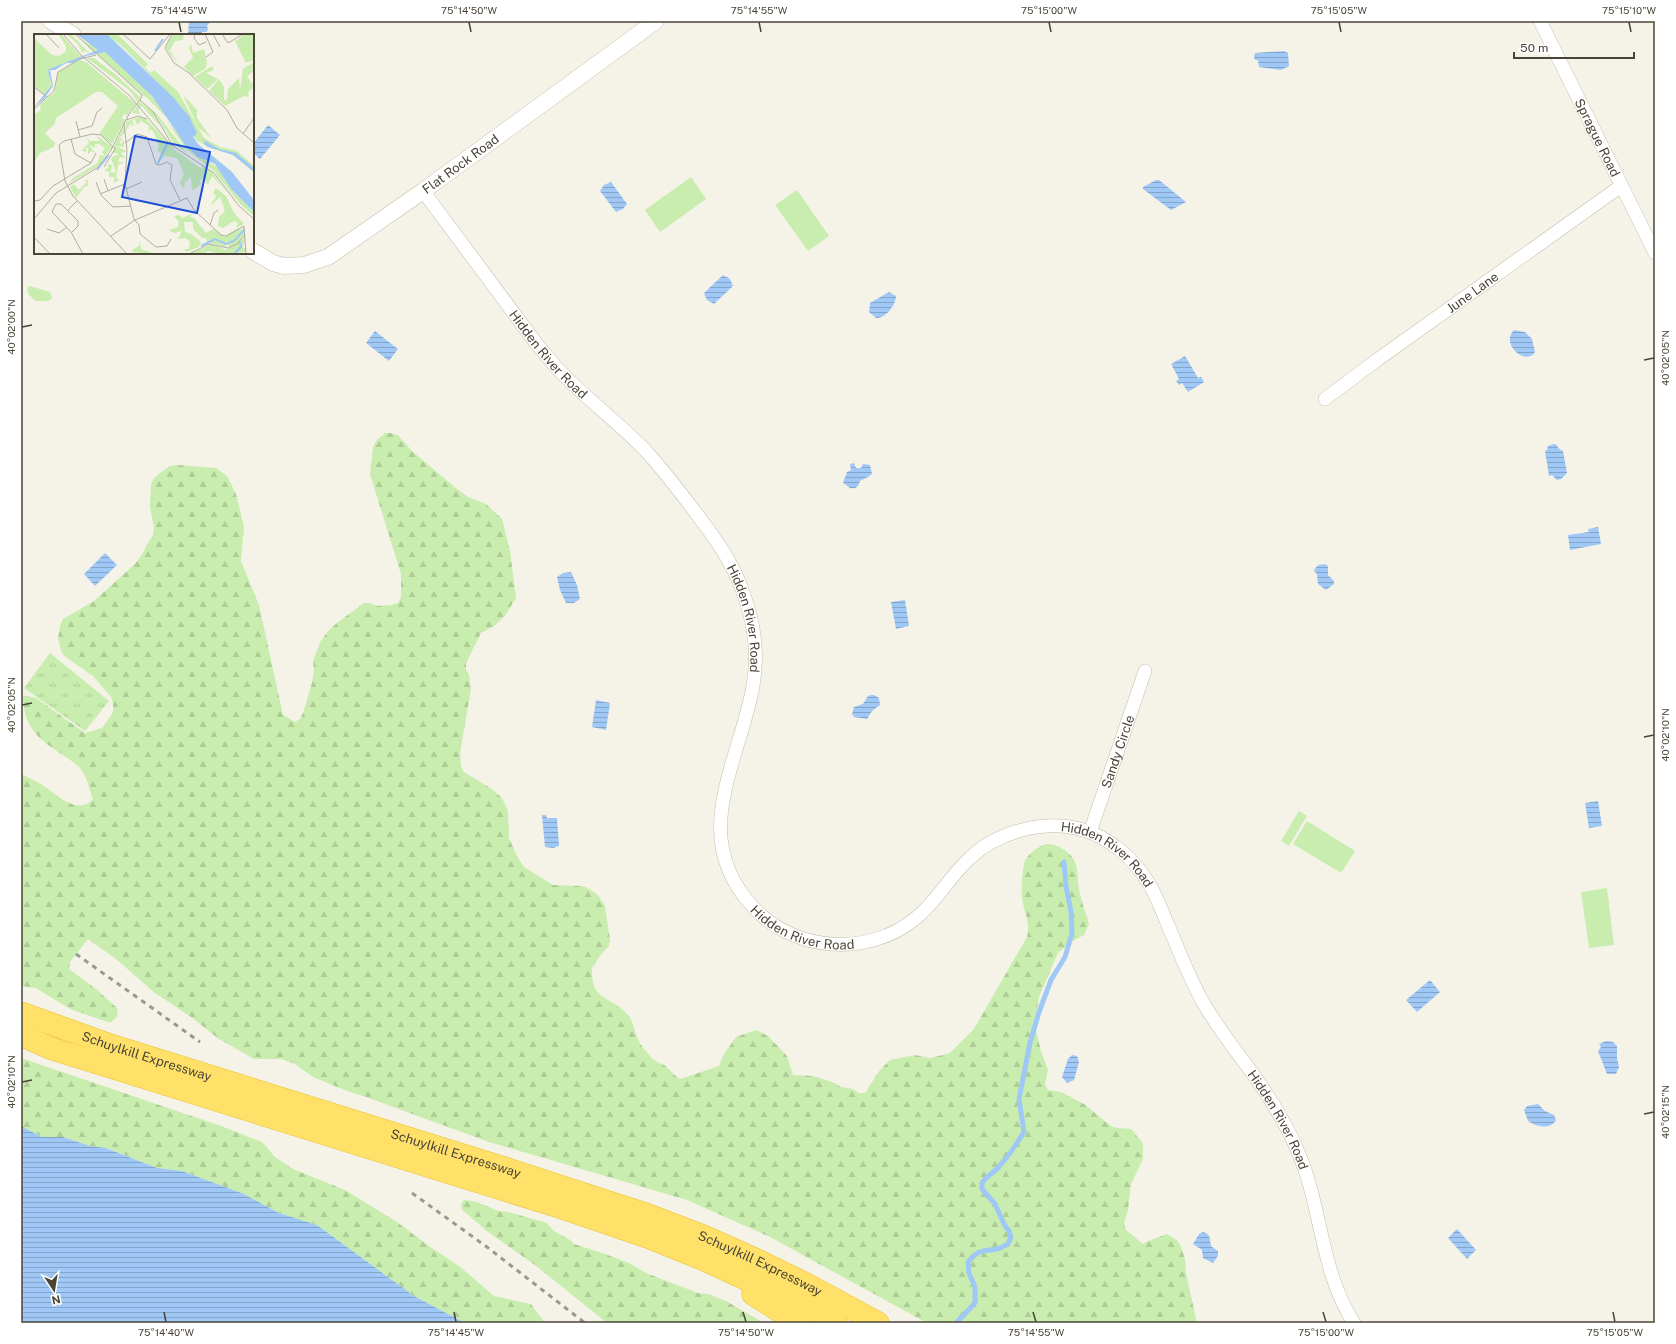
<svg xmlns="http://www.w3.org/2000/svg" width="1676" height="1344" viewBox="0 0 1676 1344" font-family="'Public Sans',sans-serif">
	<style>
		.green { fill: #c8edae }
		.forest { fill: url(#forest-firs) }
		.park { fill: url(#park-tufts) }
		.water { fill: url(#water-rules) }
		.lines { fill: none; stroke-linecap: round; stroke-linejoin: round }
		.stream { stroke: #a0c8f6; stroke-width: 5 }
		.minor-casing { stroke: #c2bdaa; stroke-width: 14 }
		.tertiary-casing { stroke: #c2bdaa; stroke-width: 17 }
		.motorway-casing { stroke: #eabe2d; stroke-width: 23 }
		.minor { stroke: #fff; stroke-width: 13 }
		.tertiary { stroke: #fff; stroke-width: 16 }
		.motorway { stroke: #ffe16a; stroke-width: 22 }
		.rail { stroke: #989898; stroke-width: 3; stroke-dasharray: 5 5; stroke-linecap: butt }
		.ticks { fill: none; stroke: #4a4436; stroke-width: 1.5 }
		.labels { text-anchor: middle; stroke-width: 3; stroke-linejoin: round; paint-order: stroke }
		.street-label { font-size: 13px; fill: #4a4436; stroke: #fff }
		.inset-river { fill: none; stroke: #a0c8f6; stroke-width: 2 }
		.inset-road { fill: none; stroke: #b1ada1; stroke-width: 1 }
		.view { fill: #1d4ed8; fill-opacity: 0.15; stroke: #1d4ed8; stroke-width: 2 }
		.inset-edge { fill: none; stroke: #4a4436; stroke-width: 2 }
		.neatline { fill: none; stroke: #4a4436; stroke-width: 1.5 }
		.ticks-label { font-size: 10px; text-anchor: middle; fill: #4a4436 }
	</style>
	<defs>
		<pattern id="forest-firs" width="22" height="20" patternUnits="userSpaceOnUse"><rect width="22" height="20" fill="#c8edae"/><path d="M5 1l3.5 6h-7zM16 11l3.5 6h-7z" fill="#adcc96"/></pattern>
		<pattern id="park-tufts" width="24" height="20" patternUnits="userSpaceOnUse"><rect width="24" height="20" fill="#c8edae"/><path d="M3 7l-1-3M5 7V3M7 7l1-3M15 17l-1-3M17 17v-4M19 17l1-3" fill="none" stroke="#adcc96"/></pattern>
		<pattern id="water-rules" width="6" height="5" patternUnits="userSpaceOnUse"><rect width="6" height="5" fill="#a0c8f6"/><path d="M0 2.5h6" fill="none" stroke="#84a4c8"/></pattern>
	</defs>
	<rect width="100%" height="100%" fill="#f5f3e8"/>
	<!-- green -->
	<g class="green">
		<path d="M691 177 706 199 660 232 645 210Z"/>
		<path d="M797 190 829 236 808 251 775 205Z"/>
		<path d="M30 286 50 292 52 298 48 301H36L28 294 27 288Z"/>
		<path d="M1299 811 1307 816 1289 846 1281 841Z"/>
		<path d="M1307 821 1355 851 1341 873 1293 844Z"/>
		<path d="M1607 888 1614 945 1589 948 1581 892Z"/>
	</g>
	<!-- forest -->
	<g class="forest">
		<path d="M385 433H392L399 436 412 451 457 489 468 497 486 504 502 519 510 551 516 598 505 616 494 626 481 633 466 663V670L469 675 471 689 460 753 461 766 464 772 492 789 502 798 508 811 509 838 517 856 524 867 553 885 580 886 586 887 598 895 601 900 605 906 610 940 609 946 599 957 593 968 592 965C590 1004 611 994 629 1016 634 1023 634 1032 638 1039 640 1045 648 1054 653 1059 656 1062 660 1063 664 1065 670 1069 673 1075 680 1079L719 1066 724 1054 736 1037 756 1030 768 1036 787 1056 793 1075 813 1076 835 1083 841 1087 853 1089 859 1093H865L880 1070 890 1060 915 1055 929 1058 943 1055 950 1053 974 1029 1027 937C1031 924 1024 912 1022 898 1021 888 1022 875 1024 864 1025 856 1039 845 1048 844 1056 844 1067 850 1072 857 1079 866 1077 879 1079 889 1081 901 1086 913 1089 924L1084 935 1071 942 1058 953 1039 997 1036 1016V1030L1041 1051 1048 1070 1045 1084 1048 1090 1061 1092 1084 1104 1111 1126 1117 1128 1131 1129 1143 1143V1159L1131 1184 1128 1210 1124 1223 1126 1230 1143 1244 1148 1241 1167 1234 1178 1241 1181 1247 1185 1259 1186 1273 1197 1323H927L770 1237 687 1200 489 1142 366 1097 347 1091 313 1077 295 1064 281 1059H254L219 1039 191 1017 155 993 116 959 88 939 70 962 69 969 96 989 117 1008 118 1013 117 1017 110 1023 70 1009 36 988 21 986V774C29 778 37 781 44 786 57 795 78 816 93 799 89 789 87 776 80 768 76 763 68 759 63 755 38 739 23 727 23 695L36 698 85 733 102 728 110 717 113 711V704L111 697 93 676 67 658 62 653 58 639 60 626 63 619 94 601 135 564 143 553 146 546 153 535 154 528 150 507 151 485 154 478 159 474 170 466 177 465 216 468 227 476 236 494 244 527 241 561 259 605 283 715 295 722 300 719 303 713 312 683 314 669 313 662 320 642 328 631 338 622 364 603H370L377 606 391 605 398 603 401 597V574L370 474 373 447 376 441Z"/>
		<path d="M21 1058 221 1126 262 1142 275 1157 293 1169 345 1190 397 1222 433 1249 459 1266 494 1296 531 1304 545 1323H465L414 1296 317 1225 279 1213 244 1194 182 1171 157 1168 107 1148 90 1146 63 1137H42L21 1126Z"/>
		<path d="M464 1200 477 1202 498 1211 508 1212 544 1222C549 1224 550 1228 554 1231 561 1236 569 1237 574 1244L605 1254 629 1263 646 1273 698 1293 708 1294 726 1301 764 1323H607L535 1265 488 1232 466 1213 462 1210 461 1204Z"/>
	</g>
	<!-- park -->
	<path class="park" d="M50 653 109 701 85 731 24 688Z"/>
	<!-- water -->
	<g class="water">
		<path d="M189 21H211L207 26 208 30 206 32H202L201 35H188Z"/>
		<path d="M1284 51 1288 53 1289 66 1281 70 1259 67 1258 60H1255L1254 57 1255 53Z"/>
		<path d="M268 125 280 135 260 159 253 153V144Z"/>
		<path d="M1156 180H1159L1186 202 1171 210 1143 189V187Z"/>
		<path d="M611 182 627 204 623 209 616 212 600 191 604 185Z"/>
		<path d="M723 275 730 279 733 286 714 304 707 300 704 293Z"/>
		<path d="M889 292 896 296C896 305 885 319 876 318L869 312 870 303Z"/>
		<path d="M1514 330 1525 332 1532 339 1535 352C1525 367 1500 343 1514 330Z"/>
		<path d="M375 331 398 349 389 361 366 343Z"/>
		<path d="M1185 356 1198 378 1201 377 1204 382 1188 392 1182 383 1179 385 1176 381 1179 379 1171 364Z"/>
		<path d="M1554 444 1557 445 1558 448 1563 451 1567 473 1561 479 1557 480 1552 475 1549 476 1545 451 1547 450 1548 446Z"/>
		<path d="M854 463 856 468H861L863 464 870 465 872 474 868 477 860 481C858 487 857 489 850 488L843 483 847 472 851 470 850 464Z"/>
		<path d="M1598 527 1601 544 1570 550 1568 535 1589 532 1588 529Z"/>
		<path d="M105 553 117 565 95 586 84 574Z"/>
		<path d="M1325 564 1328 566V575L1334 581V584L1326 590 1318 584 1317 574 1315 572 1314 570 1318 565Z"/>
		<path d="M571 572 577 585 580 599 574 603H566L560 590 557 577 563 573Z"/>
		<path d="M905 600 909 626 896 629 891 602Z"/>
		<path d="M871 695H874L879 698 880 705 872 711 867 719 854 717 852 714 854 707 863 704 868 696Z"/>
		<path d="M596 700 610 703 606 730 592 727Z"/>
		<path d="M1598 801 1602 826 1589 828 1585 803Z"/>
		<path d="M542 815H546L547 818H557L559 846 553 848 545 847Z"/>
		<path d="M1430 980 1440 992 1417 1012 1406 1000Z"/>
		<path d="M1606 1041 1613 1042 1617 1046V1058L1619 1067 1616 1074H1607L1598 1051 1601 1047 1599 1044Z"/>
		<path d="M1072 1055 1077 1056 1079 1062 1074 1080 1067 1083 1062 1077 1068 1059Z"/>
		<path d="M1538 1104 1545 1111 1554 1115 1556 1120C1550 1131 1535 1126 1528 1121L1524 1110 1527 1106Z"/>
		<path d="M21 1126 42 1137H63L90 1146 106 1148 157 1168 182 1171 244 1194 279 1213 317 1225 414 1296 465 1323H21Z"/>
		<path d="M1457 1229 1476 1250 1467 1259 1448 1238Z"/>
		<path d="M1203 1232C1213 1235 1208 1240 1212 1247L1218 1251V1256L1213 1263 1203 1258 1202 1250 1193 1244 1199 1234Z"/>
	</g>
	<g class="lines">
		<!-- stream -->
		<path class="stream" d="M956 1323 975 1303V1287L969 1273 968 1262C979 1249 981 1252 996 1249 1000 1249 1004 1246 1008 1244L1011 1237 1009 1231 1005 1226 995 1204 982 1189V1183L986 1178 998 1168 1011 1152 1024 1132 1019 1099 1030 1043 1039 1012 1051 980 1065 957 1072 933 1071 912 1066 886 1064 862"/>
		<!-- minor casing -->
		<g class="minor-casing">
			<g id="minor">
				<path id="s1" d="M1540 21 1655 253"/>
				<path id="s2" d="M423 191 536 343C543 351 550 360 557 368 585 398 618 422 646 451 666 473 684 497 702 521 720 545 736 569 745 598 755 626 758 657 753 686 739 764 687 838 754 908 795 952 869 957 916 918 937 901 950 876 970 858 998 831 1046 819 1083 830 1108 837 1132 857 1146 879 1155 892 1161 908 1167 923 1179 950 1189 978 1204 1004 1219 1030 1238 1053 1255 1077 1272 1101 1288 1127 1299 1154 1322 1209 1321 1273 1354 1323"/>
				<path id="s3" d="M1325 399 1377 360 1621 186"/>
				<path id="s4" d="M1090 832 1145 671"/>
			</g>
		</g>
		<!-- tertiary casing -->
		<g class="tertiary-casing">
			<g id="tertiary">
				<path d="M51 21 73 35"/>
				<path id="s5" d="M253 251 273 263 284 266 304 265 328 257 423 191 656 21"/>
			</g>
		</g>
		<!-- motorway casing -->
		<g class="motorway-casing">
			<g id="motorway">
				<path id="s6" d="M21 1013 110 1045 504 1168 648 1215 703 1236 757 1260 810 1286 878 1323"/>
				<path d="M21 1035 50 1048 563 1208 648 1237 705 1260 810 1309 836 1323"/>
				<path d="M753 1294 798 1323"/>
			</g>
		</g>
		<!-- minor -->
		<use href="#minor" class="minor"/>
		<!-- tertiary -->
		<use href="#tertiary" class="tertiary"/>
		<!-- motorway -->
		<use href="#motorway" class="motorway"/>
		<!-- rail -->
		<g class="rail">
			<path d="M76 954 200 1042"/>
			<path d="M412 1193 487 1247 585 1323"/>
		</g>
	</g>
	<!-- ticks -->
	<path class="ticks" d="M179 22 181 32M469 22 471 32M759 22 761 32M1049 22 1051 32M1339 22 1341 32M1629 22 1631 32M22 327 32 325M1644 360 1654 358M22 705 32 703M1644 737 1654 735M22 1082 32 1080M1644 1114 1654 1112M164 1312 166 1322M454 1312 456 1322M743 1312 746 1322M1033 1312 1036 1322M1323 1312 1326 1322M1613 1312 1615 1322"/>
	<g class="labels">
		<!-- street labels -->
		<g class="street-label">
			<text dy="5" stroke="none"><textPath href="#s1" startOffset="130">Sprague Road</textPath></text>
			<text dy="5" stroke="none"><textPath href="#s5" startOffset="242">Flat Rock Road</textPath></text>
			<text dy="5" stroke="none"><textPath href="#s3" startOffset="182">June Lane</textPath></text>
			<text dy="5" stroke="none"><textPath href="#s2" startOffset="206">Hidden River Road</textPath></text>
			<text dy="5" stroke="none"><textPath href="#s2" startOffset="542">Hidden River Road</textPath></text>
			<text dy="5" stroke="none"><textPath href="#s4" startOffset="85">Sandy Circle</textPath></text>
			<text dy="5" stroke="none"><textPath href="#s2" startOffset="1260">Hidden River Road</textPath></text>
			<text dy="5" stroke="none"><textPath href="#s2" startOffset="901">Hidden River Road</textPath></text>
			<text dy="5" stroke="none"><textPath href="#s6" startOffset="133">Schuylkill Expressway</textPath></text>
			<text dy="5" stroke="none"><textPath href="#s2" startOffset="1584">Hidden River Road</textPath></text>
			<text dy="5" stroke="none"><textPath href="#s6" startOffset="457">Schuylkill Expressway</textPath></text>
			<text dy="5" stroke="none"><textPath href="#s6" startOffset="781">Schuylkill Expressway</textPath></text>
		</g>
	</g>
	<!-- overview -->
	<g transform="translate(34 34)">
		<rect width="220" height="220" fill="#f5f3e8"/>
		<path d="M210 193 211 201 206 207 196 213 193 210Z" fill="#c8edae"/>
		<path d="M24 0H27L47 23 15 35 14 38 18 51 11 61 0 52V4L18 21 25 22 32 17V12ZM32 0H37L56 20 51 17 48 19 44 10ZM139 0H150L149 6 141 7 136 16 145 31 132 14ZM211 0H220V26L212 29 201 7ZM157 10 159 19 170 15 173 29 171 35 159 42 150 33 159 23 155 15ZM220 28V37L213 42 219 51 218 55 214 58 215 63 210 62 191 72 175 57 185 45 190 53V66H193L194 55 205 44 206 56 209 35ZM178 32 180 36 172 39 184 45 173 55 161 43ZM112 56 126 72 132 83 110 61ZM149 61 163 76V84L178 105 164 93ZM108 66 123 80 154 120 139 109 123 82ZM106 68 120 79 126 92 108 72 104 74 106 80 98 79ZM105 83 112 85 141 116 168 135V132L177 137 193 158 178 142 174 151 167 142 169 147 165 145 167 150 160 156 158 155 157 143 151 148 150 155 146 149 150 140 143 124 131 122 123 130 127 120 123 116 125 113 120 98 116 95 114 98 115 92 107 87 103 91 101 85 98 87 101 92 96 90 92 97V88ZM132 86 161 120 185 134 199 157 220 178V182L206 170 181 138 152 115ZM91 91V99L85 104 89 105 85 108 87 110 90 106V113L82 112 93 117 87 119 91 124 86 123 84 128H91L84 131 82 143 85 146 80 149V143H75V138L70 136 74 134V130L78 131 77 139 82 138 77 124 85 120 80 119V112ZM62 101 78 113 64 132 34 150 39 144 62 130 66 123 64 121 71 122 68 118 71 114 65 110H61V114L55 111 61 119 57 117 54 121V114H51L53 117 50 118 48 116 55 109 52 102 56 107H66ZM51 146H54V152L50 153 42 164 36 153 40 150 45 156 52 149ZM182 154 192 162 200 179 210 190 202 194 204 189 200 187 189 194 184 192 185 183 191 177 186 163 176 172 182 162 179 159ZM158 180 156 183 160 184 172 199 179 195 190 203 205 194 207 196 191 213 177 209 168 212 173 208 172 204H168L159 195V188H150L151 198 157 200 167 208 165 213 152 218 150 215H155L156 208 152 204 144 205 148 197 140 199 135 196 144 193 145 188 140 182 145 181 148 184ZM211 204 209 214H211L212 218 185 220 174 217 169 220H156L178 210 192 216ZM106 207 107 215 121 220 99 218 98 216 105 212Z" fill="#c8edae"/>
		<path d="M83 0 114 30 111 33 117 39 120 36 144 58 170 104 186 113 203 117 220 132V138L199 121 174 113 162 106 148 73 87 11 73 1ZM47 6 73 19 115 59 111 63ZM53 24H60L81 40 106 63 104 68 95 56ZM46 26 52 28 102 70 93 81 90 80 88 84 91 86 78 110 65 100 84 72 68 58H62L22 84 21 90 11 99 21 109 20 113 6 119 0 129V81L7 76 6 71 21 58 24 38Z" fill="#c8edae"/>
		<path d="M42 0H73L139 63 155 82 163 99 160 103 158 101 164 110 198 138 220 166V178L198 156 181 130 164 123 152 112 118 62 71 18 52 22 39 29H32L21 36H16L19 52 10 65 0 73 18 51 14 38 15 35 64 16ZM168 105 185 115 202 119 220 134V138L199 121 174 113 168 108 172 109Z" fill="#a0c8f6"/>
		<path class="inset-river" d="M121 17 129 5M124 129 133 110M63 136 75 121M167 212 181 205 192 210 200 207 210 196M201 219 207 213 206 208"/>
		<path class="inset-road" d="M12 0 25 14M29 0 47 21 95 61 136 110 180 139 205 172 220 185M41 0 108 61 106 66M89 0 116 25 136 0M138 0 131 14 140 29 155 39 193 76 203 94 220 109M161 0 160 4 165 11 172 8M171 0 179 18 172 23M179 0 186 13M188 0 194 9 209 0M0 53 13 63M106 66 120 79 137 109M0 75 20 57 24 38 46 25 62 21M92 86 104 82 113 85M42 87 46 103M90 89 93 116 91 150 100 185 105 191 106 200 122 213 133 212 137 205M44 96 58 92 63 78 68 74M209 100 220 84M37 105 41 120 57 129M91 109 103 100 113 103 122 130 126 131 133 128 138 131 136 146 146 166M70 133 81 115 67 101 58 100 30 107 25 111 31 147 39 162 93 220M70 145 74 157M62 148 67 161 79 173 97 172M92 155 108 148M66 160 91 150M0 167 6 166 19 152 57 129 62 119M34 176 43 167M0 185 22 159 63 134 76 118 95 80 106 66M176 191 180 179 184 176M13 195 25 199 33 193M38 198 44 192V187L27 170H22L18 178 37 198 49 220M77 202 101 186 153 164 160 176 187 201 192 202 210 192 212 220M0 203 16 220M155 220 175 210 194 214 203 210 211 201"/>
		<path class="view" d="M101 102 176 118 163 179 88 163Z"/>
		<rect width="220" height="220" class="inset-edge"/>
	</g>
	<!-- border -->
	<rect width="1676" height="1344" fill="none" stroke="#ffffff" stroke-width="44"/>
	<!-- north arrow -->
	<g transform="translate(54 1290) rotate(168)" stroke="#ffffff" stroke-width="3" paint-order="stroke">
	<path d="M0-3L7 15L0 10L-7 15Z" fill="#4a4436"/>
	<text y="-6" font-size="11" font-weight="bold" text-anchor="middle" fill="#4a4436">N</text>
	</g>
	<!-- scale -->
	<path d="M1514 52v6h120v-6" fill="none" stroke="#4a4436" stroke-width="2"/>
	<text x="1520" y="52" font-size="12" fill="#4a4436" stroke="#ffffff" stroke-width="3" paint-order="stroke">50 m</text>
	<rect x="22" y="22" width="1632" height="1300" class="neatline"/>
	<g class="ticks-label">
		<text x="179" y="14">75°14'45"W</text>
		<text x="469" y="14">75°14'50"W</text>
		<text x="759" y="14">75°14'55"W</text>
		<text x="1049" y="14">75°15'00"W</text>
		<text x="1339" y="14">75°15'05"W</text>
		<text x="1629" y="14">75°15'10"W</text>
		<text transform="translate(11 327) rotate(-90)" y="4">40°02'00"N</text>
		<text transform="translate(1665 358) rotate(-90)" y="4">40°02'05"N</text>
		<text transform="translate(11 705) rotate(-90)" y="4">40°02'05"N</text>
		<text transform="translate(1665 735) rotate(-90)" y="4">40°02'10"N</text>
		<text transform="translate(11 1082) rotate(-90)" y="4">40°02'10"N</text>
		<text transform="translate(1665 1112) rotate(-90)" y="4">40°02'15"N</text>
		<text x="166" y="1336">75°14'40"W</text>
		<text x="456" y="1336">75°14'45"W</text>
		<text x="746" y="1336">75°14'50"W</text>
		<text x="1036" y="1336">75°14'55"W</text>
		<text x="1326" y="1336">75°15'00"W</text>
		<text x="1615" y="1336">75°15'05"W</text>
	</g>
</svg>
